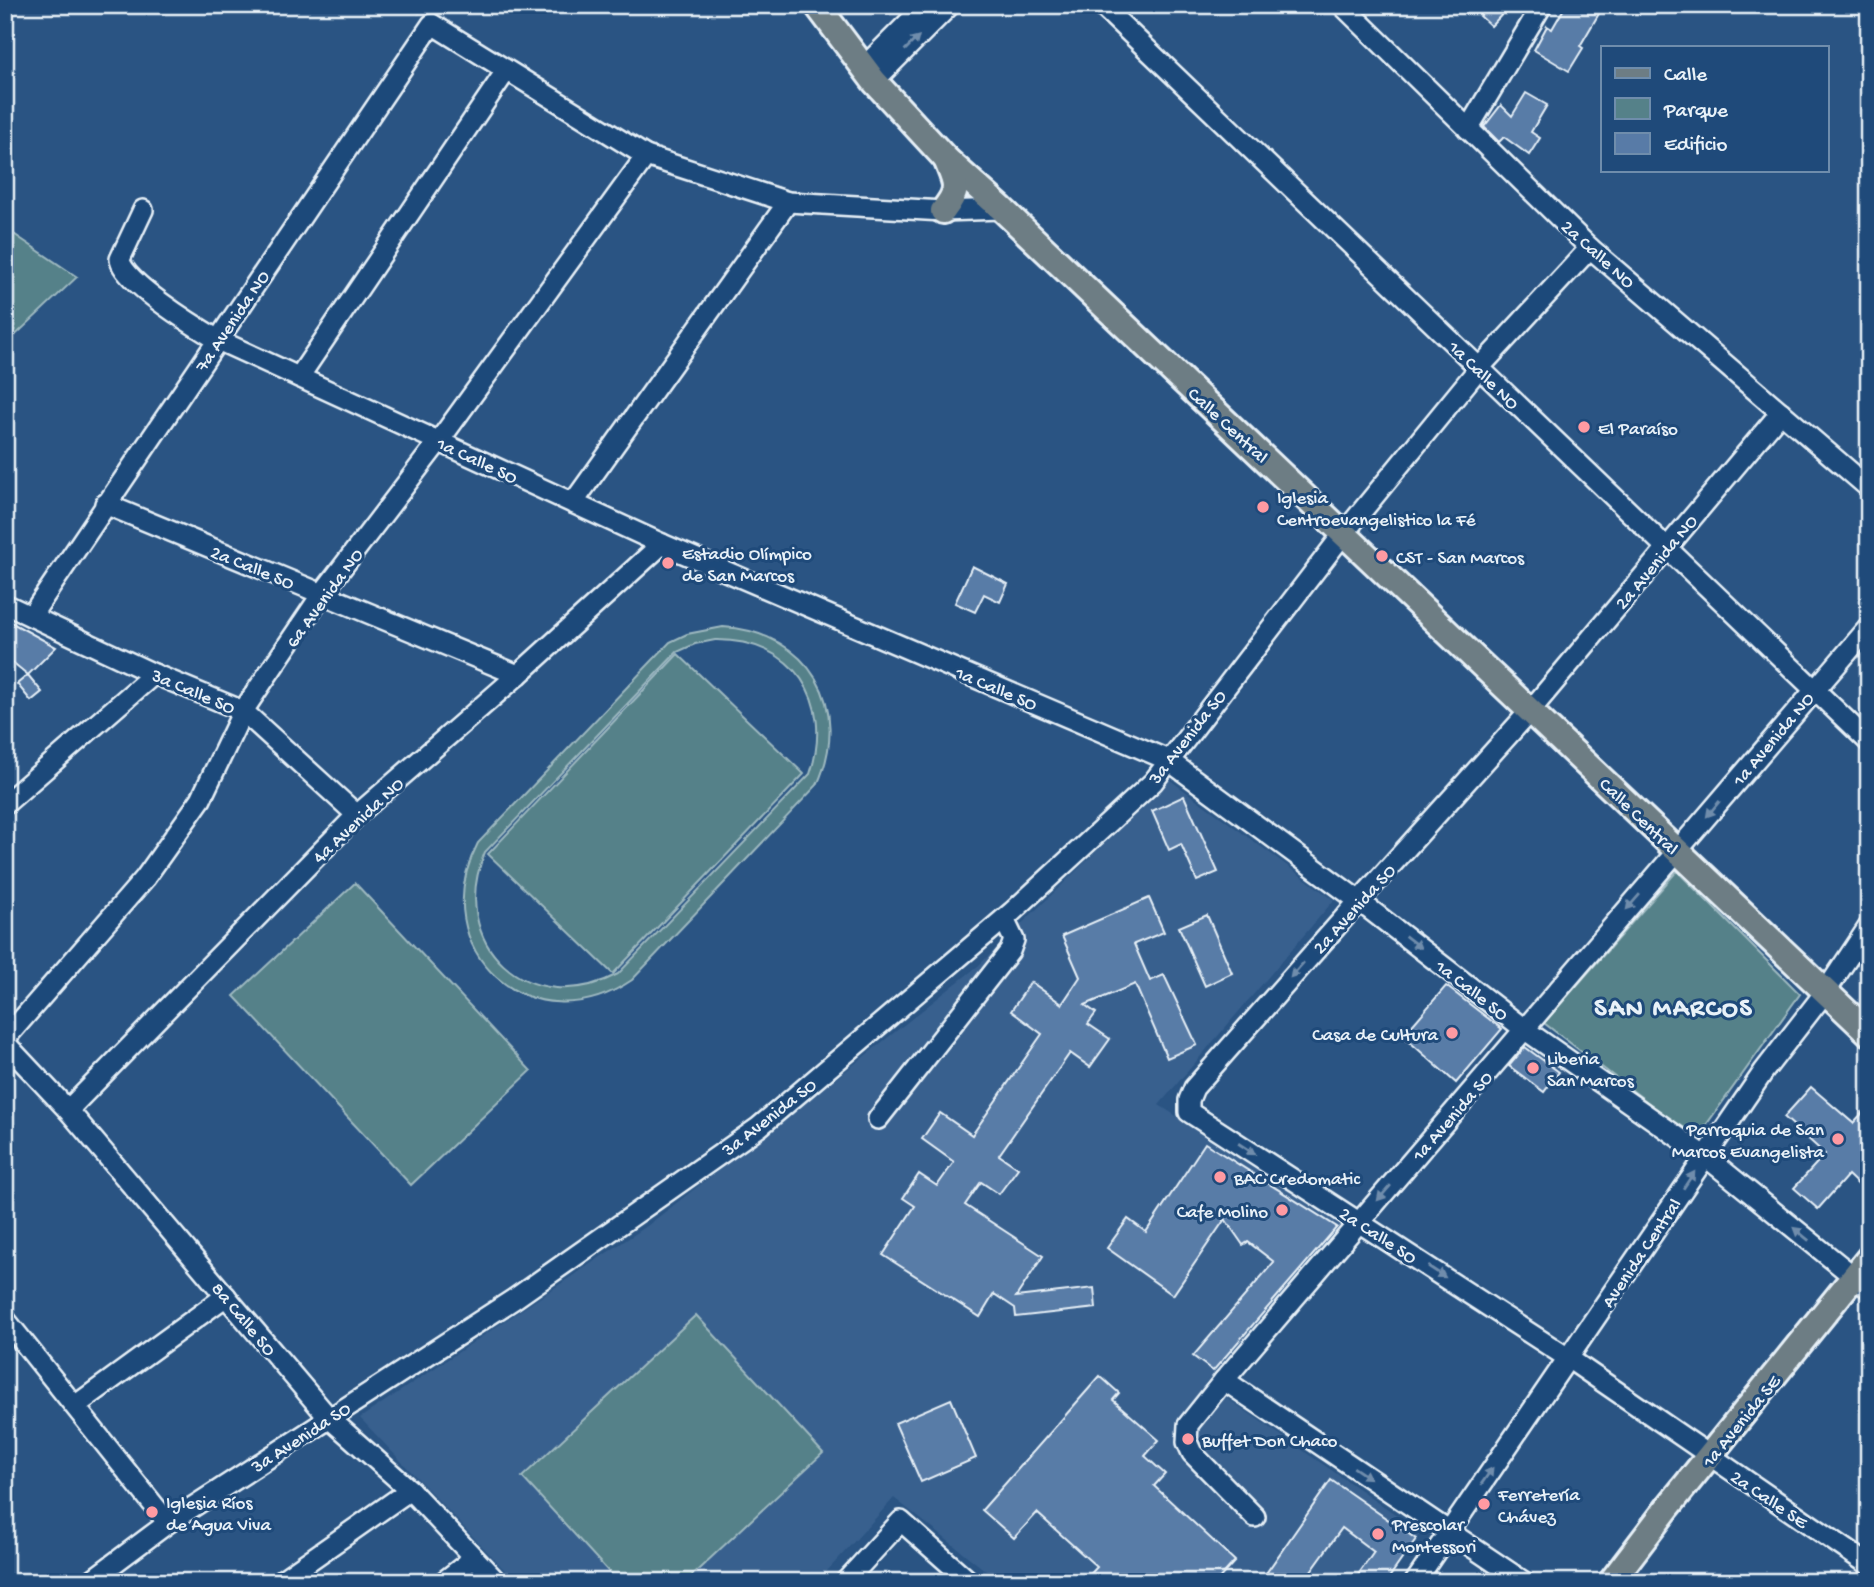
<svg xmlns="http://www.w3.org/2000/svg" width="1874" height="1587" viewBox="0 0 1874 1587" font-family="'Gochi Hand',sans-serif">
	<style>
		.built { fill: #38608e }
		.green { fill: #558189; stroke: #9eb9c0; stroke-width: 2; fill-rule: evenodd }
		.building { fill: #587ba7; stroke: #e8f1f8; stroke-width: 2 }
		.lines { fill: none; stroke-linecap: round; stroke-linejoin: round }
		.minor-casing { stroke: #e8f1f8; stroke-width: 24 }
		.major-casing { stroke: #e8f1f8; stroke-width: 30 }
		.path { stroke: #e8f1f8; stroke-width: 3.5; stroke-dasharray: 2 5; stroke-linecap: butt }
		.minor { stroke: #1f4a7a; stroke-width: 19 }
		.major { stroke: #6d7d84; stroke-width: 24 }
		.oneway { fill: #6f8dac }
		.poi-dot { fill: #ff9aa2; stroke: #1f4a7a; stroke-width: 2.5 }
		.labels { text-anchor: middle; stroke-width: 6; stroke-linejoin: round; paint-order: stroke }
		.street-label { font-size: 19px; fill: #e8f1f8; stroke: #1f4a7a }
		.poi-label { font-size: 19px; fill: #e8f1f8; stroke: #1f4a7a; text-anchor: start }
		.district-label { font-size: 26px; font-weight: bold; letter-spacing: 2px; fill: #e8f1f8; stroke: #1f4a7a }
	</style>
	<rect width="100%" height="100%" fill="#2a5483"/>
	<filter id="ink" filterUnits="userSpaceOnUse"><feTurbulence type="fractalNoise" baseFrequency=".0143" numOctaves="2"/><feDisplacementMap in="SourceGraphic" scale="14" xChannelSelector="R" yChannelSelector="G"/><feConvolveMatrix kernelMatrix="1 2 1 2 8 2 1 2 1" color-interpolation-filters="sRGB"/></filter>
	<g filter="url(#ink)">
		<!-- built -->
		<path class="built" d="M1170 780 1334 900 1159 1105 1349 1225 1205 1383 1421 1532 1387 1582H1000L894 1498 817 1582H516L360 1418 647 1226 847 1070 978 966Z"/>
		<!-- green -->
		<g class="green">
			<path d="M5 228 77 277 5 345Z"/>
			<path d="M723 627C809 632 853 707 817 785L632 980C532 1048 422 950 478 843L670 642 687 634ZM715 640C793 639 835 700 810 774L618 974C529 1021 446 944 485 852L677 652 695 644Z"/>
			<path d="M678 654 804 774 613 974 488 854Z"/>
			<path d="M1677 871 1800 994 1696 1139 1544 1023Z"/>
			<path d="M355 883 531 1071 411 1185 234 996Z"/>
			<path d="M696 1315 823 1453 685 1582H618L522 1477Z"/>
		</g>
		<!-- building -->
		<g class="building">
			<path d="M1490 5H1511L1491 26 1480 16Z"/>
			<path d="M1566 5H1604L1580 46 1583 48 1569 71 1534 50 1547 26 1552 29Z"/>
			<path d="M1526 93 1547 105 1531 132 1540 138 1529 155 1504 137 1499 142 1484 127 1501 105 1512 116Z"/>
			<path d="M972 566 1008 584 1000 602 984 594 975 612 955 603Z"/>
			<path d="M5 619 56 647 28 675 5 656Z"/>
			<path d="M28 675 42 692 31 701 17 684Z"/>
			<path d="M1184 796 1218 872 1197 881 1181 844 1169 850 1152 811Z"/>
			<path d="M1149 898 1164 932 1134 944 1150 981 1164 975 1197 1045 1167 1058 1135 984 1085 1005 1096 1013 1088 1024 1110 1039 1090 1067 1070 1053 999 1155 1018 1168 999 1194 981 1182 965 1205 1043 1256 1016 1297 1094 1288 1096 1308 1016 1317 1015 1308 994 1294 980 1317 883 1255 915 1206 903 1198 919 1174 937 1186 954 1162 922 1139 940 1113 972 1135 1042 1034 1011 1011 1031 982 1062 1004 1080 977 1062 936Z"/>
			<path d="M1207 915 1232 973 1205 986 1179 927Z"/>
			<path d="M1446 986 1502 1029 1456 1083 1403 1036Z"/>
			<path d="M1525 1047 1559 1072 1544 1092 1509 1066Z"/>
			<path d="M1811 1087 1853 1123 1869 1106V1195L1848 1175 1818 1209 1794 1188 1825 1154 1784 1117Z"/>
			<path d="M1205 1143 1337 1227 1213 1371 1193 1356 1274 1262 1248 1242 1243 1245 1225 1219 1173 1295 1107 1248 1128 1219 1146 1232Z"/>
			<path d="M1100 1376 1119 1393 1113 1400 1159 1440 1145 1456 1165 1474 1154 1486 1235 1561 1216 1582H1083L1097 1567 1037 1513 1014 1538 982 1510Z"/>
			<path d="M951 1399 976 1458 921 1482 895 1423Z"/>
			<path d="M1331 1480 1416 1539 1386 1582H1353L1374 1552 1342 1528 1303 1582H1260Z"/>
		</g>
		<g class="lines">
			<!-- minor casing -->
			<g class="minor-casing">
				<g id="minor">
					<path d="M1101 5 1869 742"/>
					<path d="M1342 5 1590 248 1869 488"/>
					<path d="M864 67 926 5"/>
					<path d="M874 81 950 5"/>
					<path d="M1468 129 1542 5"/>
					<path d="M143 210 120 259C121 281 198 328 218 340L662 544 1168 760 1359 901 1524 1029 1705 1156 1869 1289"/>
					<path d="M299 377 506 71"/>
					<path d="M1781 412 1530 711 1359 901 1194 1088 1189 1100V1112L1568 1358 1869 1565"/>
					<path d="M573 503 788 202"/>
					<path d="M105 504 518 675"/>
					<path d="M5 604 154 674 243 711 357 815"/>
					<path d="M31 616 432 24 646 156 788 202 943 211 1002 209"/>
					<path d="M5 804 154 674"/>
					<path d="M5 1039 145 878 201 799 243 711 322 594 439 441 646 156"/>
					<path d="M5 1043 68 1110 328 1417 410 1490 497 1582"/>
					<path d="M68 1110 357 815 518 675 662 544"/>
					<path d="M878 1119 1010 951 1014 940 1004 919"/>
					<path d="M5 1319 168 1523"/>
					<path d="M1224 1380 1524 1582"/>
					<path d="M75 1406 226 1296"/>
					<path d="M1255 1517 1192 1453 1187 1442 1188 1425 1224 1380 1869 627"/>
					<path d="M89 1582 168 1523 514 1299 759 1127 1012 912 1153 782 1344 533 1479 368 1590 248"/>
					<path d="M279 1582 410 1490"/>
					<path d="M443 1582 474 1558"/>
					<path d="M845 1582 901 1521 970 1582"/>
					<path d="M1415 1582 1764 1071 1826 991 1869 926"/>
				</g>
			</g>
			<!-- major casing -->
			<g class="major-casing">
				<g id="major">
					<path d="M817 5 874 81 946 159 1002 209 1869 1033"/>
					<path d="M943 211C961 188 956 185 946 159"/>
					<path d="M1611 1582 1668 1507 1869 1258"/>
				</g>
			</g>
			<!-- path -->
			<g class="path">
				<path d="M408 5 419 14"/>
				<path d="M5 14 16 5"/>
			</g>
			<!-- minor -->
			<use href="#minor" class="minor"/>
			<!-- major -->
			<use href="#major" class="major"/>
		</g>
		<!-- one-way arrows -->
		<defs><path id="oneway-solid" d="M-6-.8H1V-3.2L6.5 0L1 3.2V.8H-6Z" transform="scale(1.75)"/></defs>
		<g class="oneway">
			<use href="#oneway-solid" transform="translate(912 43) rotate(-45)"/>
			<use href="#oneway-solid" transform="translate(1713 809) rotate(130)"/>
			<use href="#oneway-solid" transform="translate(1633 902) rotate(131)"/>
			<use href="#oneway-solid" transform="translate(1413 942) rotate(38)"/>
			<use href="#oneway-solid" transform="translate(1297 970) rotate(131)"/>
			<use href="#oneway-solid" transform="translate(1247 1149) rotate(33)"/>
			<use href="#oneway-solid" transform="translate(1689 1180) rotate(-56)"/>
			<use href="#oneway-solid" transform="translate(1384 1193) rotate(131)"/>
			<use href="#oneway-solid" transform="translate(1801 1234) rotate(-141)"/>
			<use href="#oneway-solid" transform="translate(1437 1272) rotate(33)"/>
			<use href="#oneway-solid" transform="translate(1362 1473) rotate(34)"/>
			<use href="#oneway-solid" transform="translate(1487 1476) rotate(-55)"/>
		</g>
	</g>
	<!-- markers -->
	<g class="poi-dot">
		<circle cx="1584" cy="427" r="7"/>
		<circle cx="1263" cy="507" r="7"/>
		<circle cx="1382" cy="556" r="7"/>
		<circle cx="668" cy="563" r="7"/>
		<circle cx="1452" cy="1033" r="7"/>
		<circle cx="1533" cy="1068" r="7"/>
		<circle cx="1838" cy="1139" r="7"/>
		<circle cx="1220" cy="1177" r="7"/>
		<circle cx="1282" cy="1210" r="7"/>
		<circle cx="1188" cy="1439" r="7"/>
		<circle cx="1484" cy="1504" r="7"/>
		<circle cx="152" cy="1512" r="7"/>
		<circle cx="1378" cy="1534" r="7"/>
	</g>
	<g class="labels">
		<!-- street labels -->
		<g class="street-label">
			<text transform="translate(1599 253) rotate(42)" y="7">2a Calle NO</text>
			<text transform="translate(231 320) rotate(-56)" y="7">7a Avenida NO</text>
			<text transform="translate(1485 374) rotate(44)" y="7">1a Calle NO</text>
			<text transform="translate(1229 424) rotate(43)" y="7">Calle Central</text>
			<text transform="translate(478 459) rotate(25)" y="7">1a Calle SO</text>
			<text transform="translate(1655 561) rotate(-50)" y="7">2a Avenida NO</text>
			<text transform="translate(253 566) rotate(22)" y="7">2a Calle SO</text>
			<text transform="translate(323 597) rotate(-54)" y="7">6a Avenida NO</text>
			<text transform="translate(997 687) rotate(23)" y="7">1a Calle SO</text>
			<text transform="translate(194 690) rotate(23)" y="7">3a Calle SO</text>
			<text transform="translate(1186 736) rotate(-52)" y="7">3a Avenida SO</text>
			<text transform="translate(1772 738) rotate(-50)" y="7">1a Avenida NO</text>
			<text transform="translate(1640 815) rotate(44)" y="7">Calle Central</text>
			<text transform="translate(357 819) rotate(-43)" y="7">4a Avenida NO</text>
			<text transform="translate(1353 908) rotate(-48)" y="7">2a Avenida SO</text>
			<text transform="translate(1473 989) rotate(38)" y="7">1a Calle SO</text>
			<text transform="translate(1451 1115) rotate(-49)" y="7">1a Avenida SO</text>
			<text transform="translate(768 1116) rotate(-38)" y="7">3a Avenida SO</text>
			<text transform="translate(1379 1234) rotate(33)" y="7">2a Calle SO</text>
			<text transform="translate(1640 1252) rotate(-56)" y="7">Avenida Central</text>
			<text transform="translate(245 1318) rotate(50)" y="7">8a Calle SO</text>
			<text transform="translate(1740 1420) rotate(-51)" y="7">1a Avenida SE</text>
			<text transform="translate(300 1436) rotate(-33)" y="7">3a Avenida SO</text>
			<text transform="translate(1770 1498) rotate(34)" y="7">2a Calle SE</text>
		</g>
		<!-- poi labels -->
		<g class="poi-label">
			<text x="1598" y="434">El Paraíso</text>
			<text x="1277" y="503">Iglesia<tspan x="1277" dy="22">Centroevangelistico la Fé</tspan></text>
			<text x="682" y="559">Estadio Olímpico<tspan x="682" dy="22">de San Marcos</tspan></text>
			<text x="1396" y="563">CST - San Marcos</text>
			<text x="1438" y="1040" text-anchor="end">Casa de Cultura</text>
			<text x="1547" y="1064">Liberia<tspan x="1547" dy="22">San Marcos</tspan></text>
			<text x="1824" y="1135" text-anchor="end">Parroquia de San<tspan x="1824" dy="22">Marcos Evangelista</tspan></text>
			<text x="1234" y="1184">BAC Credomatic</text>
			<text x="1268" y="1217" text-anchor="end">Cafe Molino</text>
			<text x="1202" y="1446">Buffet Don Chaco</text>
			<text x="1498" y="1500">Ferretería<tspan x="1498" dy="22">Chávez</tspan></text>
			<text x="166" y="1508">Iglesia Ríos<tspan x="166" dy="22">de Agua Viva</tspan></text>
			<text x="1392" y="1530">Prescolar<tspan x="1392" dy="22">Montessori</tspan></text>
		</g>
		<!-- district labels -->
		<g class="district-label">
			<text x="1674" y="1015">SAN MARCOS</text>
		</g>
	</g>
	<!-- margin -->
	<rect width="1874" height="1587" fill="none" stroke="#1f4a7a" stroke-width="28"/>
	<rect x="14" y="14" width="1846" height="1559" fill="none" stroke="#e8f1f8" stroke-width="2.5" filter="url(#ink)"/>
	<!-- legend -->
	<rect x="1601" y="46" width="228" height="126" fill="#1f4a7a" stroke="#6f8dac" stroke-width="2"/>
	<rect x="1615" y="68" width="35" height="10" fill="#6d7d84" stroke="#6f8dac" stroke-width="2"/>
	<text x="1664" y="80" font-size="21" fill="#e8f1f8">Calle</text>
	<rect x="1615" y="98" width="35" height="21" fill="#558189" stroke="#6f8dac" stroke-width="2"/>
	<text x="1664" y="116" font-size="21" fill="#e8f1f8">Parque</text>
	<rect x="1615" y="133" width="35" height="21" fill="#587ba7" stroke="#6f8dac" stroke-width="2"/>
	<text x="1664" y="150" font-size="21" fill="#e8f1f8">Edificio</text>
</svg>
